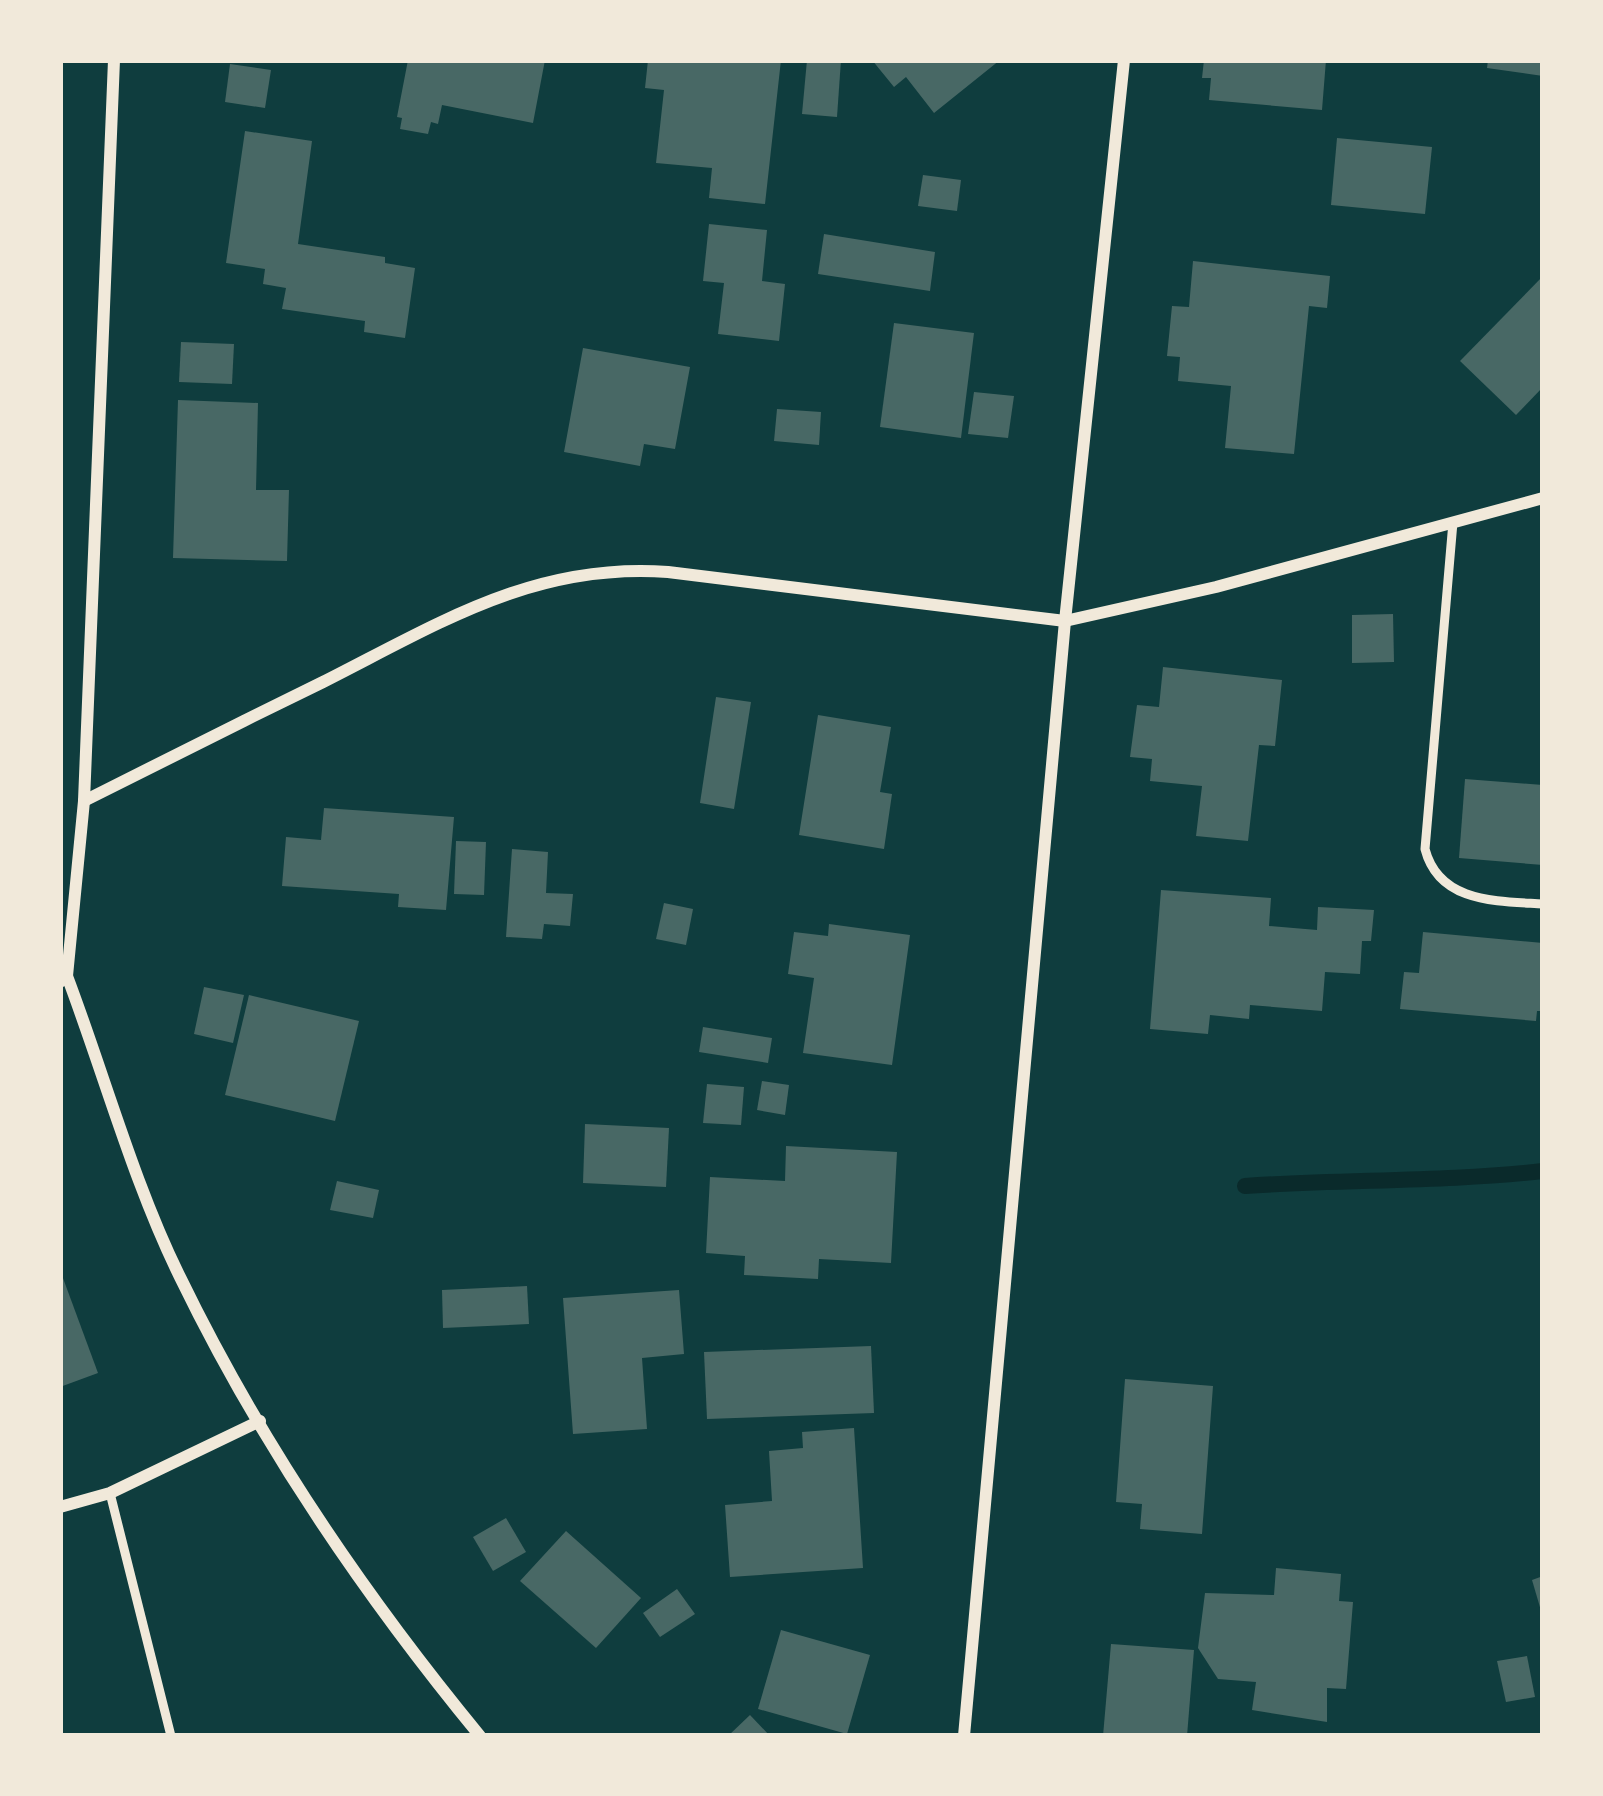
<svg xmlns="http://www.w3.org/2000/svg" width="1603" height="1796" viewBox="0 0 1603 1796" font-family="Helvetica,sans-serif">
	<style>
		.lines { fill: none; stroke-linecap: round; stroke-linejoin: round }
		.stream { stroke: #0a2a2b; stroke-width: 16 }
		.building { fill: #486865 }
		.service { stroke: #f1e9da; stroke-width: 9 }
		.minor { stroke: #f1e9da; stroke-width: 12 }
	</style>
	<rect width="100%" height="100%" fill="#0f3d3e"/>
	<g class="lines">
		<!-- stream -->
		<path class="stream" d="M1245 1186C1344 1179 1444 1182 1543 1171"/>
	</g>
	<!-- building -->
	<g class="building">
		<path d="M408 60H545L533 123 442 105 438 124 431 122 428 134 400 129 402 118 397 117Z"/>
		<path d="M648 60H781L765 204 709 198 712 168 656 163 664 90 645 88Z"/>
		<path d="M807 60H841L837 117 802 114Z"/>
		<path d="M872 60H1000L934 113 906 77 894 87Z"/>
		<path d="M1204 60H1326L1322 110 1209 100 1211 78H1202Z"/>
		<path d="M1488 60H1543V76L1487 68Z"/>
		<path d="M230 64 271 70 265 108 225 102Z"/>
		<path d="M245 131 312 141 298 244 385 257V263L415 268 405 338 364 332 365 321 282 309 286 288 263 284 265 269 226 263Z"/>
		<path d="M1337 138 1432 147 1425 214 1331 205Z"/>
		<path d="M923 175 961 180 957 211 918 206Z"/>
		<path d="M709 224 767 230 762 281 785 284 779 341 718 334 724 283 703 281Z"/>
		<path d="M824 234 935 252 930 291 818 274Z"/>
		<path d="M1193 261 1330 276 1327 308 1309 306 1294 454 1225 448 1231 386 1178 381 1180 357 1167 356 1172 306 1189 307Z"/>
		<path d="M1543 276V387L1516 415 1460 361Z"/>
		<path d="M894 323 974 333 961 438 880 427Z"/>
		<path d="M181 342 234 344 232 384 179 382Z"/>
		<path d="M583 348 690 367 675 449 644 444 640 466 564 452Z"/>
		<path d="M974 392 1014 396 1008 438 968 434Z"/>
		<path d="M178 400 258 403 256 490H289L287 561 173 558Z"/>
		<path d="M777 409 821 412 819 445 774 441Z"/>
		<path d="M1393 614 1394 662 1352 663V615Z"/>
		<path d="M1163 667 1282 680 1275 746 1259 745 1248 841 1196 836 1202 786 1150 781 1152 759 1130 757 1137 705 1159 707Z"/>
		<path d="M716 697 751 702 734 809 700 803Z"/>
		<path d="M818 715 891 727 880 792 892 794 884 849 799 835Z"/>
		<path d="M1465 779 1543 785V865L1459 858Z"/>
		<path d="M324 808 454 817 446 910 398 907 399 894 282 886 286 837 321 840Z"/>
		<path d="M456 841 486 842 484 895 454 894Z"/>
		<path d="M512 849 548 852 546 893 573 894 570 926 544 924 542 939 506 937Z"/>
		<path d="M1161 890 1271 898 1269 926 1317 930 1318 907 1374 910 1371 941H1362L1360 974 1325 972 1322 1011 1250 1005 1249 1019 1210 1015 1208 1034 1150 1029Z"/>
		<path d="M664 903 693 909 686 945 656 939Z"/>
		<path d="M829 924 910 935 892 1065 803 1053 814 978 788 974 794 932 828 936Z"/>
		<path d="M1423 932 1543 943V1011H1537L1536 1021 1400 1009 1404 972 1419 973Z"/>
		<path d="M204 987 244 995 233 1043 194 1034Z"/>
		<path d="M249 995 359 1021 335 1121 225 1095Z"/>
		<path d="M703 1027 772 1038 768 1063 699 1052Z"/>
		<path d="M762 1081 789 1085 785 1115 757 1110Z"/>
		<path d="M707 1084 744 1087 741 1125 703 1123Z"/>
		<path d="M585 1124 669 1128 666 1187 583 1183Z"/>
		<path d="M786 1146 897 1152 891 1263 819 1259 818 1279 744 1275 745 1256 706 1253 710 1177 785 1181Z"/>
		<path d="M337 1181 379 1190 373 1218 330 1210Z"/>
		<path d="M60 1270 98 1373 60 1387Z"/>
		<path d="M527 1286 529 1324 443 1328 442 1290Z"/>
		<path d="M679 1290 684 1354 642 1358 647 1429 573 1434 563 1298Z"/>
		<path d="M871 1346 874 1413 707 1419 704 1352Z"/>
		<path d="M1125 1379 1213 1386 1202 1534 1140 1529 1142 1504 1116 1502Z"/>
		<path d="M854 1428 863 1568 730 1577 725 1505 772 1501 769 1451 803 1448 802 1432Z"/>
		<path d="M506 1518 526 1552 493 1571 473 1537Z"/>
		<path d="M566 1531 641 1598 596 1648 520 1581Z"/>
		<path d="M1276 1568 1341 1574 1339 1601 1353 1602 1346 1689 1327 1688V1722L1252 1710 1256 1682 1218 1679 1198 1648 1205 1593 1274 1595Z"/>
		<path d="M1543 1576V1614H1542L1532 1580Z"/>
		<path d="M677 1589 695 1614 660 1637 643 1613Z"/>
		<path d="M781 1630 870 1655 847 1734 758 1709Z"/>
		<path d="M1111 1644 1194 1650 1187 1736H1103Z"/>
		<path d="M1527 1656 1535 1697 1506 1702 1497 1661Z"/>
		<path d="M750 1715 770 1736H728Z"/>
	</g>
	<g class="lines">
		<!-- service -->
		<g class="service">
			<path d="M1453 522 1425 849C1439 903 1496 901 1543 904"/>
			<path d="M110 1493 171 1736"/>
		</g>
		<!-- minor -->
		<g class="minor">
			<path d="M84 801C163 761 243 721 323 682 438 624 534 562 668 572L1065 621 1216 587 1543 498"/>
			<path d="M67 976C104 1074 134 1184 180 1277 260 1442 364 1595 480 1736"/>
			<path d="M60 982 67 976 84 801 114 60"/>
			<path d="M60 1507 110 1493 260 1421"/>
			<path d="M964 1736 1065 621 1124 60"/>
		</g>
	</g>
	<!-- border -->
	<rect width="1603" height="1796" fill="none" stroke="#f1e9da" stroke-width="126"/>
</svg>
